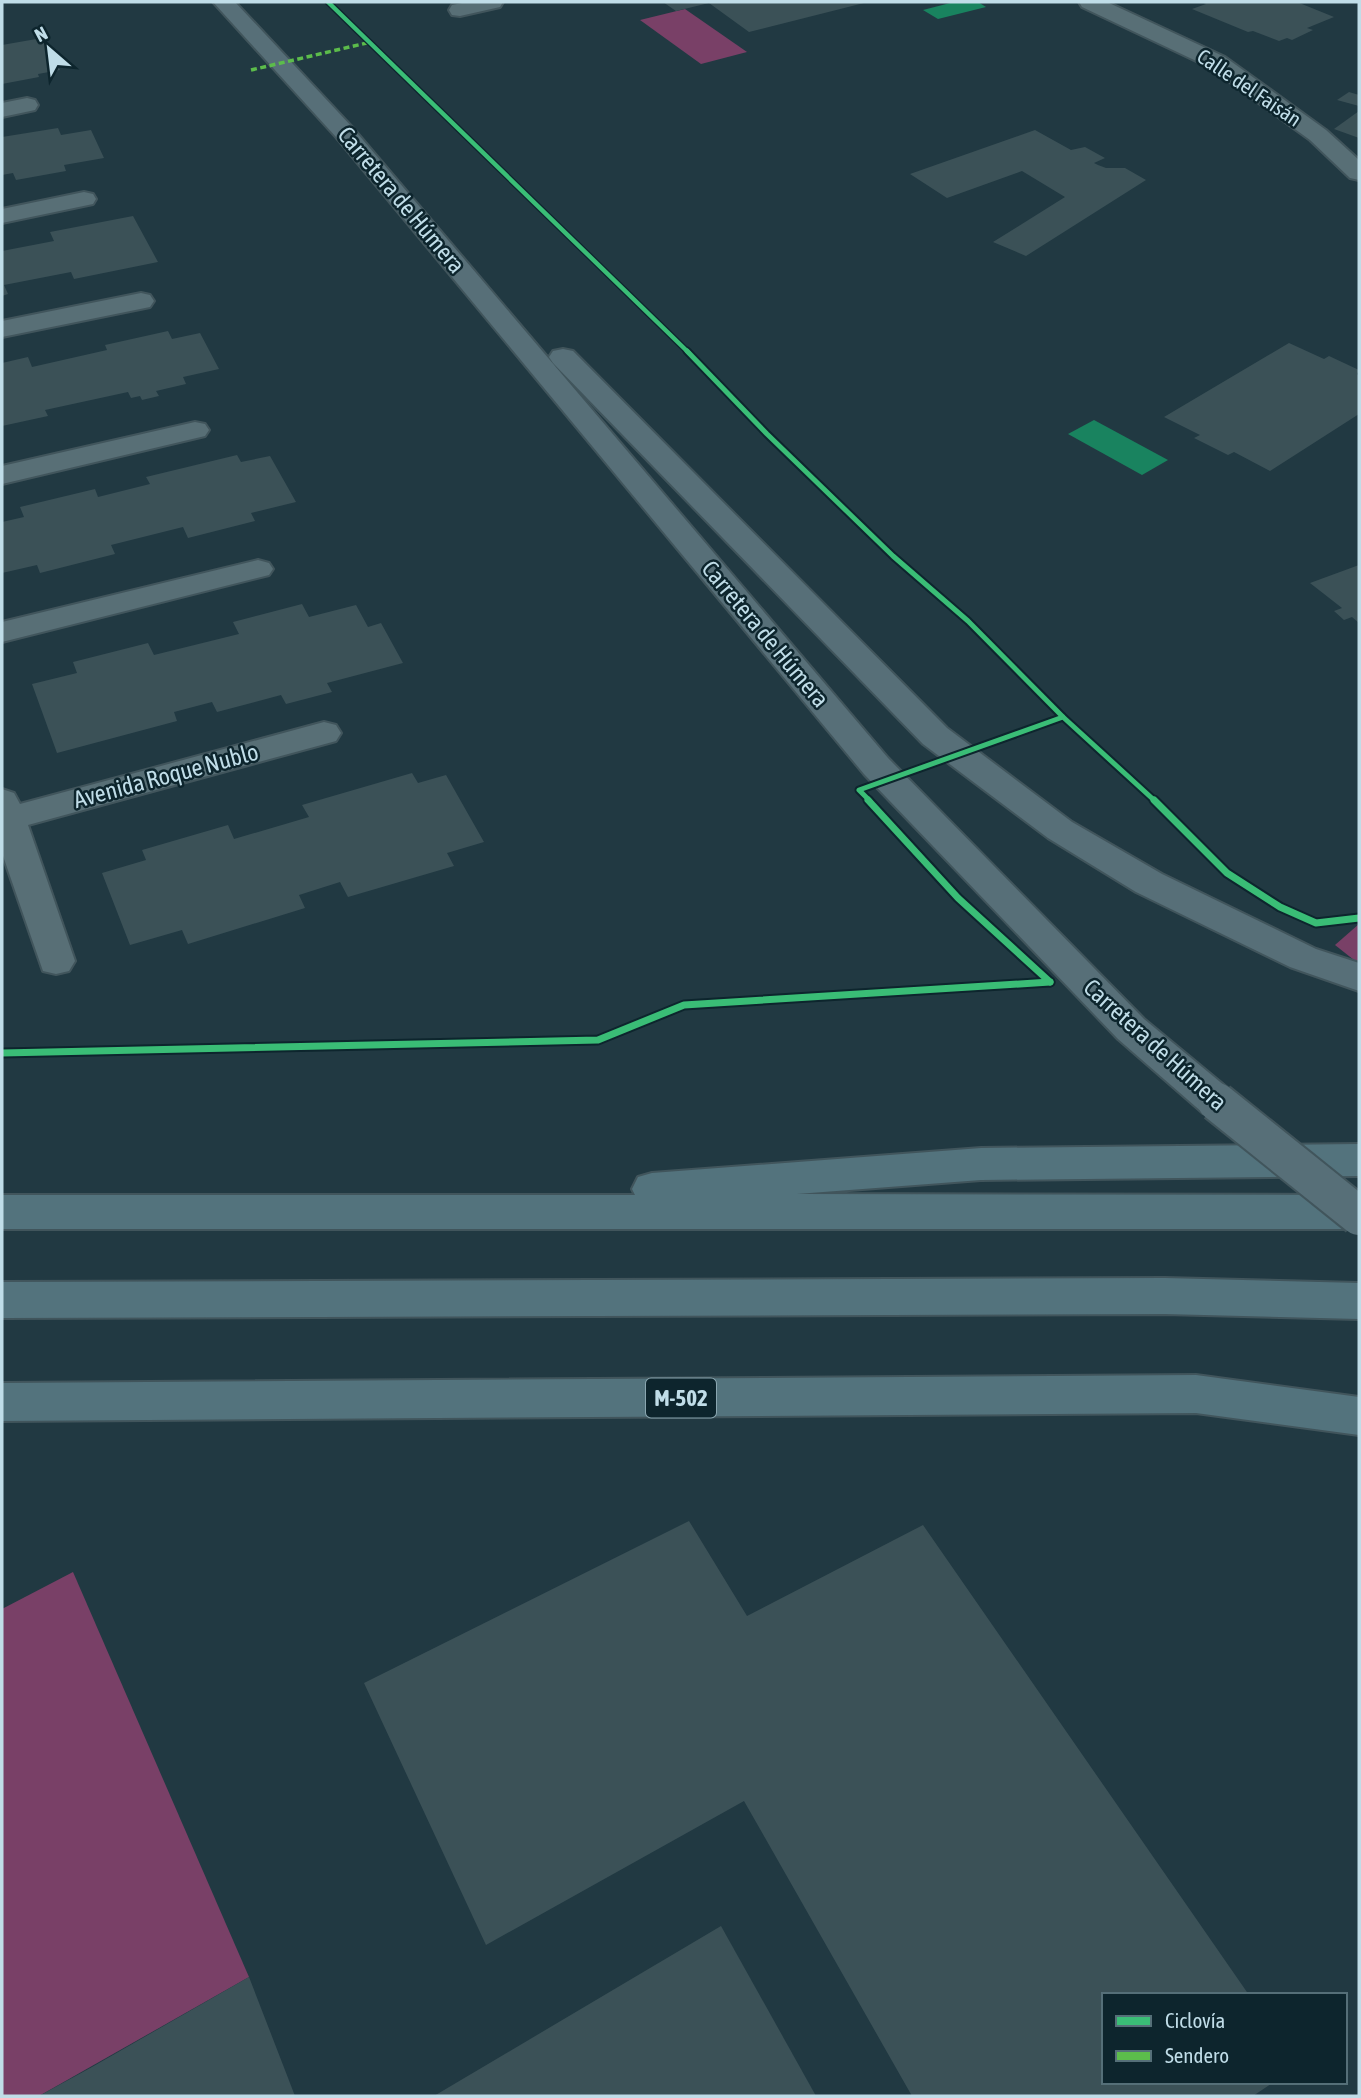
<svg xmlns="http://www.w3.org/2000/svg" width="1361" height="2098" viewBox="0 0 1361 2098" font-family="'Asap Condensed',sans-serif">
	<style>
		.green { fill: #794067 }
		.water { fill: #19835f }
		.building { fill: #3b5157 }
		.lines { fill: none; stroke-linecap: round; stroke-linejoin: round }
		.street-casing { stroke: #41555c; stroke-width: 4 }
		.secondary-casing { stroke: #41555c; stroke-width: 4 }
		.highway-casing { stroke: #41555c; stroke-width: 4 }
		.street { fill: #586f76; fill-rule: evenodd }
		.secondary { fill: #576f78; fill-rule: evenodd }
		.highway { fill: #53737d; fill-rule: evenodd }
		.secondary-bridge-casing { stroke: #41555c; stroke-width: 42; stroke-linecap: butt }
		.secondary-bridge { stroke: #576f78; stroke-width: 38 }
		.quiet { stroke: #5cbc4b; stroke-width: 3.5; stroke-dasharray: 6 3.5; stroke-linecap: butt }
		.cycleway-far2-casing { stroke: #0d252d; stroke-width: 7 }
		.cycleway-far1-casing { stroke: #0d252d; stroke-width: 9 }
		.cycleway-casing { stroke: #0d252d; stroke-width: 11 }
		.cycleway-far2 { stroke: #3abd76; stroke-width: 4.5 }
		.cycleway-far1 { stroke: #3abd76; stroke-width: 5 }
		.cycleway { stroke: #3abd76; stroke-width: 7 }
		.labels { text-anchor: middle; stroke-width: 5; stroke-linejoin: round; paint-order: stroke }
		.far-street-label { font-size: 21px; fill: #c0dde8; stroke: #0d252d }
		.shield { fill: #0d252d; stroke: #8aa6b0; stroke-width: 2 }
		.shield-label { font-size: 23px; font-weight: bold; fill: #c0dde8 }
		.street-label { font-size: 24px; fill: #c0dde8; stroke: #0d252d }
	</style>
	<rect width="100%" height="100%" fill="#213942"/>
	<!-- green -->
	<g class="green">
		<path d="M685 9 747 52 701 64 640 20Z"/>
		<path d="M1359 924V964L1335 945Z"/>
		<path d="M73 1572 249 1977 39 2096H2V1609Z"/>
	</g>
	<!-- water -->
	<g class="water">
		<path d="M954 2H978L986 7 938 19 923 10Z"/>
		<path d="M1094 420 1168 460 1142 475 1068 434Z"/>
	</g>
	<!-- building -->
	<g class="building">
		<path d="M663 2H864V3L749 32 709 3 676 11Z"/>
		<path d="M1201 2H1297L1334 17 1307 28 1313 30 1292 40 1287 38 1279 41 1253 31 1248 32 1192 9 1206 4Z"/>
		<path d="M42 38 60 70 38 74 39 77 2 84V45Z"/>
		<path d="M1349 92 1359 95V106L1337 100Z"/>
		<path d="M1359 111V138L1334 129Z"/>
		<path d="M58 128 61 135 91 130 104 158 64 165 66 171 16 180 13 173 2 175V137Z"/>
		<path d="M1035 130 1071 150 1085 147 1105 158 1094 163 1098 165 1106 168H1125L1146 180 1026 256 993 242 1065 197 1022 171 947 198 910 174Z"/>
		<path d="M133 216 158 262 74 279 71 272 4 285 8 294 2 296V251L54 241 50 232Z"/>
		<path d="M168 331 172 339 200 333 219 369 183 377 186 384 156 391 159 396 142 400 140 396 131 398 128 392 45 410 48 416 2 426V363L28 357 32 367 107 350 105 345Z"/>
		<path d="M1289 343 1324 359 1329 356 1359 370 1357 374 1359 376V414L1270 471 1234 452 1228 455 1194 438 1200 435 1164 417Z"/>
		<path d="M237 455 241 462 270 456 296 502 251 513 255 521 188 538 183 527 111 545 115 554 40 573 37 565 2 573V522L24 517 20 507 95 489 98 497 150 484 146 477Z"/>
		<path d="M1359 565V623L1352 617 1344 620 1334 611 1342 608 1310 583Z"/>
		<path d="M302 604 309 617 356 605 368 627 381 623 403 663 327 683 332 692 286 704 281 695 217 712 212 702 174 712 177 721 57 753 32 684 77 673 73 662 148 643 154 655 239 634 233 622Z"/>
		<path d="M412 773 418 783 446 775 484 842 447 853 454 866 348 897 340 882 299 895 305 908 188 944 182 930 130 945 102 873 146 860 142 850 228 825 234 839 309 817 302 805Z"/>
		<path d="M689 1521 747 1616 923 1525 1249 1995H1104V2082H1274L1253 2096H912L744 1801 486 1945 364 1683Z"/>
		<path d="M721 1926 816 2096H434Z"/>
		<path d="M249 1977 295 2096H39L92 2067Z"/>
	</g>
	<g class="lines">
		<!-- street casing -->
		<g class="street-casing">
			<g id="street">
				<path d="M467 2H503L500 7 460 16 452 15 449 10 452 5Z"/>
				<path d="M1079 2H1107L1225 57 1326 130 1359 160V180L1350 178 1310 140 1209 67 1082 7Z"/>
				<path d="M27 98 35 100 38 105 35 110 2 117V103Z"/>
				<path d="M84 192 93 194 96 199 93 204 2 223V209Z"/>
				<path d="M141 293 150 295 154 301 150 307 2 337V321Z"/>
				<path d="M195 422 205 424 209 430 205 436 2 484V466Z"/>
				<path d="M258 560 269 563 273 569 269 575 2 642V622Z"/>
				<path d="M324 722 336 725 341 733 336 741 28 825 75 961 69 971 56 974 43 971 2 853V789L14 793 20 804Z"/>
			</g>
		</g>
		<!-- secondary casing -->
		<g class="secondary-casing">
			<g id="secondary">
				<path d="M213 2H235L352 127 888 758 1144 1019 1231 1091 1237 1102 1231 1113 1217 1117 1203 1113 1118 1039 864 774 336 137Z"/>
				<path d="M563 349 573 351 947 728 1072 822 1162 874 1316 949 1359 963V991L1290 967 1136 892 1048 838 923 744 553 363 549 357 553 351Z"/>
			</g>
		</g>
		<!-- highway casing -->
		<g class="highway-casing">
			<g id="highway">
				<path d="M1359 1144V1176L981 1180 797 1194 1359 1195V1229H2V1195H635L632 1189 638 1177 652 1173 981 1148Z"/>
				<path d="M1165 1278 1359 1283V1319L1165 1314 2 1318V1282Z"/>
				<path d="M1196 1375 1359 1397V1435L1196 1413 2 1421V1383Z"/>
			</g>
		</g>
		<!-- street -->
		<use href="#street" class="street"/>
		<!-- secondary -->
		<use href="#secondary" class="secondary"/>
		<!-- highway -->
		<use href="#highway" class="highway"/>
		<!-- secondary-bridge casing -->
		<g class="secondary-bridge-casing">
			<path id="secondary-bridge" d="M1217 1102 1359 1216"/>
		</g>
		<!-- secondary-bridge -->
		<use href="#secondary-bridge" class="secondary-bridge"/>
		<!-- quiet -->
		<path class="quiet" d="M251 70 371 42"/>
		<!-- cycleway-far2 casing -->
		<g class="cycleway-far2-casing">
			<path id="cycleway-far2" d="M328 2 689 353"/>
		</g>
		<!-- cycleway-far1 casing -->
		<g class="cycleway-far1-casing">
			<g id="cycleway-far1">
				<path d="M687 351 767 434 893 556 968 621 1063 717 1155 801"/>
				<path d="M870 801 859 790 1063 717"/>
			</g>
		</g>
		<!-- cycleway casing -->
		<g class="cycleway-casing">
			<g id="cycleway">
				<path d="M868 800 958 898 1050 982"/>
				<path d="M1154 800 1227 873 1280 907 1316 923 1359 918"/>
				<path d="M2 1053 598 1040 684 1005 1050 982"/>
			</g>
		</g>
		<!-- cycleway-far2 -->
		<use href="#cycleway-far2" class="cycleway-far2"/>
		<!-- cycleway-far1 -->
		<use href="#cycleway-far1" class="cycleway-far1"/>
		<!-- cycleway -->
		<use href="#cycleway" class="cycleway"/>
	</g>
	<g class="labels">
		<!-- far-street labels -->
		<g class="far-street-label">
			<text transform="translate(1249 88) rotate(34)" y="7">Calle del Faisán</text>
		</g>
		<!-- shield labels -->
		<rect class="shield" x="646" y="1378.5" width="70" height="39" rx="5"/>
		<g class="shield-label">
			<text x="681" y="1406">M-502</text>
		</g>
		<!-- street labels -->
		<g class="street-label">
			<text transform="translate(401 200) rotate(50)" y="8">Carretera de Húmera</text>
			<text transform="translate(765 634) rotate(50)" y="8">Carretera de Húmera</text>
			<text transform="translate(166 776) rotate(-15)" y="8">Avenida Roque Nublo</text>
			<text transform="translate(1155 1045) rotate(42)" y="8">Carretera de Húmera</text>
		</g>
	</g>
	<!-- border -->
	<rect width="1361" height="2098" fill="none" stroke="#c0dde8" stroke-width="7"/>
	<!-- legend -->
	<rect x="1102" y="1993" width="245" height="91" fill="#0d252d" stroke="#556f78" stroke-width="2"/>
	<rect x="1116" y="2016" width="35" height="10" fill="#3abd76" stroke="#556f78" stroke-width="2"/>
	<text x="1165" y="2028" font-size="21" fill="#c0dde8">Ciclovía</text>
	<rect x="1116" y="2051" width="35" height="10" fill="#5cbc4b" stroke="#556f78" stroke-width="2"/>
	<text x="1165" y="2063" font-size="21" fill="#c0dde8">Sendero</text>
	<!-- north arrow -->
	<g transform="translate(49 49) rotate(332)" stroke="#0d252d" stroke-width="5" paint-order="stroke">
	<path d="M0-5L12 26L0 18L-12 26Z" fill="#c0dde8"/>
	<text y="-10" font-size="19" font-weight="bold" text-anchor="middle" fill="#c0dde8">N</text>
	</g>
</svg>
